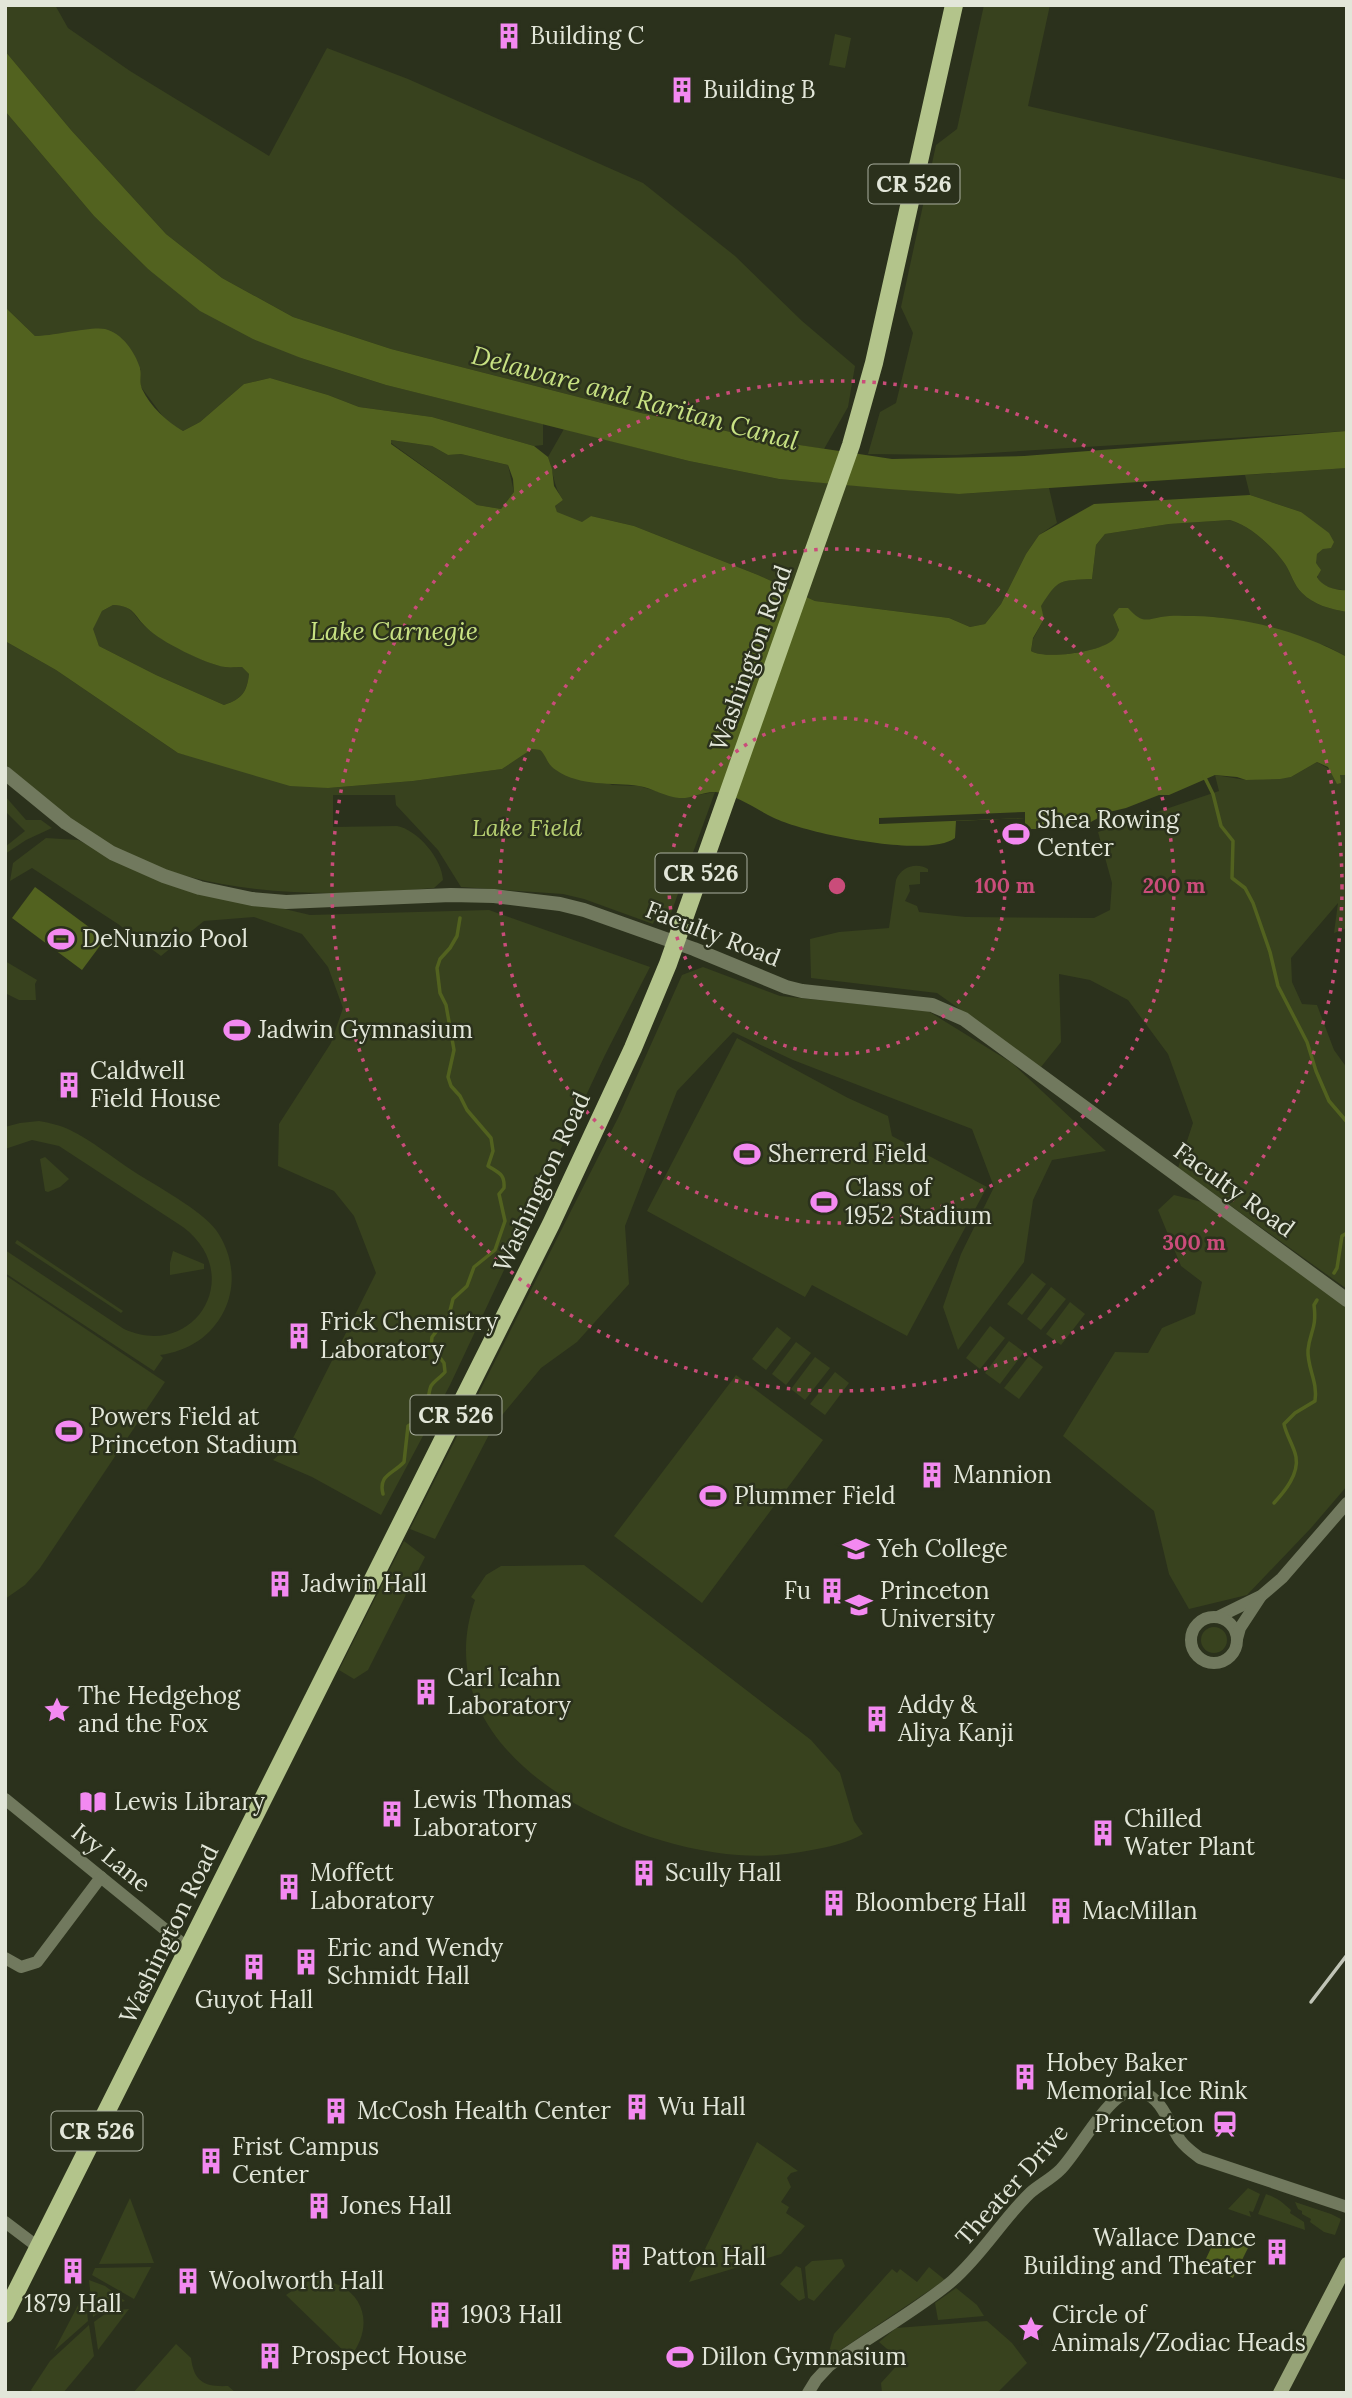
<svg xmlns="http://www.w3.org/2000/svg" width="1352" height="2398" viewBox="0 0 1352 2398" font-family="Lora,serif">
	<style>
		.green { fill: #38421e }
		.water { fill: #52621f; fill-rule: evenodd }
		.pier { fill: #2b311c }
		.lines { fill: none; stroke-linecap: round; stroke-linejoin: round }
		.stream { stroke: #52621f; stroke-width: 3.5 }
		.minor { stroke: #71795e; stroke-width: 12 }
		.tertiary { stroke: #71795e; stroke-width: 14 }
		.secondary { stroke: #96a377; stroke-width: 14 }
		.primary { stroke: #b3c48b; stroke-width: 18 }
		.rail { stroke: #c0c4b6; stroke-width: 3.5 }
		.ring { fill: none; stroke: #ca4c7a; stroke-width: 3.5; stroke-dasharray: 3.5 7 }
		.labels { text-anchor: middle; stroke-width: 5; stroke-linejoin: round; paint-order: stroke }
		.shield { fill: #2b311c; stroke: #abb0a0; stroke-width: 2 }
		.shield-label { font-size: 23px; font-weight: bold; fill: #e2e6d9 }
		.poi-label { font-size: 24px; fill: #e2e6d9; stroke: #2b311c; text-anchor: start }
		.street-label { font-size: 24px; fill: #e2e6d9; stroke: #2b311c }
		.park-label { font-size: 24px; font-style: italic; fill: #b7d072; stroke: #2b311c }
		.water-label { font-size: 26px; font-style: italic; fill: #c8e283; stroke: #2b311c }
		.centre { fill: #ca4c7a; stroke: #2b311c; stroke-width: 3.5 }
		.ring-label { font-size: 21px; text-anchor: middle; font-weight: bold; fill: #ca4c7a; stroke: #2b311c; stroke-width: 5; stroke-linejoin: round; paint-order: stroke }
	</style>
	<rect width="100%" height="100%" fill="#2b311c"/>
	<!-- green -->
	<g class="green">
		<path d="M5 5H55L68 28 130 71 269 156 327 48 408 79 643 183 735 256 802 321 855 366 848 407 824 449 773 441 641 413 391 349 293 317 222 278 166 234 71 130 5 51Z"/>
		<path d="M984 5H1050L1028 106 1347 180V431L956 455 868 454 880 412 896 403 913 333 901 307 936 145 957 129Z"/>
		<path d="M835 34 851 38 845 68 829 65Z"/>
		<path d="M5 111 94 216 148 269 301 358 386 385 543 424V445L534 446 432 417 359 407 328 395 270 378 244 384 200 422 183 431 167 422 141 387V369L49 336H35L5 307Z"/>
		<path d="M564 429 689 461 779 479 959 494 1049 488 1057 523 1039 535 1026 554 1001 604 985 624 970 627 949 618 815 601 758 575 634 526 591 516 582 523 557 513 555 506 563 500C553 486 554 473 548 457Z"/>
		<path d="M391 440 432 446 448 455 461 454 508 465 514 492 501 509 477 505 391 443Z"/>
		<path d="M1347 468V590C1339 591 1321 587 1318 579 1317 578 1319 569 1319 567L1315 563 1317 554 1323 549 1301 512 1250 495 1245 475Z"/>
		<path d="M1230 520C1251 526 1272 546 1285 564 1291 573 1294 586 1302 593 1314 605 1330 609 1347 612V657L1326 646 1243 621 1216 617 1176 616 1150 621 1113 615 1119 630C1118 633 1116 637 1114 640 1100 652 1046 660 1031 651L1033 639 1044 619 1040 606C1059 578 1059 581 1092 579L1096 545 1105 534 1169 524Z"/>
		<path d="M113 605C136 606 132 616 147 628 160 640 208 665 225 667 230 668 237 667 242 667L249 674C247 692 242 699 224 705L156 675 99 646 92 629 102 611Z"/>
		<path d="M5 641 56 670 178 753 328 788 413 781 502 769 532 749 540 750 544 754 612 785 639 786 680 798 715 792 671 913 664 920 654 921 653 924 584 899 563 894 461 887 438 850 396 805 395 795H333V827L397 826C418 830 442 859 443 880L434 888C330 897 221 898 124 854 84 836 40 793 5 764Z"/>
		<path d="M1317 762 1339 775H1347V928L1334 933 1338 903 1291 958 1292 982 1302 1004 1317 1005 1334 1050 1347 1068V1289L1178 1168 1193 1123 1168 1054 1128 1000 1090 980 1059 974 1061 1042 1041 1067 937 993 811 978 810 939 839 932 889 928 896 880C901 867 916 862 928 869V872H920V884L909 885 910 891 905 901 917 906 919 912 966 917 1094 918 1110 910 1112 883 1098 832 1219 791 1215 775 1246 780 1291 777Z"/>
		<path d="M5 796 26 820H41L52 828 26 840 5 854V847L25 831 5 811Z"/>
		<path d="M46 838 78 840 157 879 310 915 489 910 650 967 605 1055 450 1385 381 1515 312 1477 273 1460 289 1446 376 1273 354 1216 334 1191 278 1166 279 1124 331 1043 343 1008 328 967 302 934 254 917 204 921 161 956 118 924 32 868 10 881 13 863Z"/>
		<path d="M5 961 37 980 35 984 36 1000H19L5 993Z"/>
		<path d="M703 967 780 996 928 1011 1012 1063 1106 1151 1052 1160 1033 1200 1024 1262 958 1350 943 1307 961 1254 994 1187 972 1129 793 1060 733 1032 677 1091 625 1226 629 1284 577 1342 541 1368 494 1425 435 1539 410 1529 619 1116 682 975Z"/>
		<path d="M737 1038 848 1098 888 1116 892 1136 987 1187 907 1336 812 1285 805 1297 647 1211Z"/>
		<path d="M39 1121C50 1123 60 1125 70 1130 92 1141 112 1157 133 1171 156 1186 200 1209 216 1230 233 1254 237 1285 224 1311 211 1337 188 1351 160 1355L163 1358 154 1371 5 1273V1250L124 1329C194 1361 247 1275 183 1227L59 1146 32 1140 5 1149V1127L20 1123Z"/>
		<path d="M45 1157 69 1179 60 1187 48 1192 45 1191 40 1159Z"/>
		<path d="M1174 1195 1206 1203 1347 1304V1486L1311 1528 1247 1595 1189 1609 1169 1574 1154 1511 1063 1436 1115 1352 1148 1353 1162 1328 1195 1314 1202 1282 1181 1266 1158 1210Z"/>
		<path d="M17 1240 123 1311 121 1313 15 1243Z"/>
		<path d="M173 1251 204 1264V1269L170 1275V1263Z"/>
		<path d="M1032 1273 1046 1284 1022 1315 1007 1304Z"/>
		<path d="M5 1275 165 1382 40 1568 25 1585 5 1599Z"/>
		<path d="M1051 1287 1066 1299 1041 1330 1027 1319Z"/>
		<path d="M1070 1302 1085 1314 1061 1345 1046 1334Z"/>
		<path d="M990 1326 1005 1338 980 1369 966 1358Z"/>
		<path d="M777 1327 791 1338 766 1370 752 1359Z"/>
		<path d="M1009 1341 1024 1352 1000 1384 985 1373Z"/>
		<path d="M796 1342 811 1353 786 1385 772 1374Z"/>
		<path d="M1029 1356 1043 1367 1019 1399 1004 1388Z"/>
		<path d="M815 1357 830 1368 805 1400 791 1389Z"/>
		<path d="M835 1372 849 1383 825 1415 810 1404Z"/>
		<path d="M736 1375 823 1440 702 1603 614 1536Z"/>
		<path d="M404 1541 425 1557 368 1670 354 1679 339 1670Z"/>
		<path d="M584 1565 811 1740 840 1773 854 1821 863 1834C847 1843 829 1847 812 1850 787 1855 763 1857 738 1855 615 1846 422 1751 475 1600L471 1597 486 1575 501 1566Z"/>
		<circle cx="1214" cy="1640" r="13"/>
		<path d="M757 2142 798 2171 791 2173 787 2178 791 2187 781 2202 789 2207 786 2213 805 2226 781 2254 689 2282Z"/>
		<path d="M1248 2188 1260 2194 1253 2212 1249 2211 1251 2217 1228 2209Z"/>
		<path d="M1266 2194C1278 2198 1283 2203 1291 2210L1290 2213 1304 2222 1305 2230 1258 2214Z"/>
		<path d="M130 2198 154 2263 99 2264Z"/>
		<path d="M1295 2202 1331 2214 1341 2219 1335 2235 1324 2232 1310 2222 1311 2219 1302 2214V2211L1298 2209Z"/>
		<path d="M842 2259 845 2266 814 2301 808 2298 805 2267 812 2261Z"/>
		<path d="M796 2266 801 2268 805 2298 799 2301 780 2284Z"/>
		<path d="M151 2267 134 2299 92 2275 95 2268Z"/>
		<path d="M929 2267 945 2280 827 2359 834 2334 892 2269 897 2273 900 2269 917 2282Z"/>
		<path d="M89 2280 105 2286 125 2301 108 2306 93 2317Z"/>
		<path d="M319 2280C362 2284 377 2324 350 2357L286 2295 305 2282Z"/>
		<path d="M956 2288 977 2305 984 2316 938 2320 935 2303Z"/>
		<path d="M85 2292 88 2321 54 2351Z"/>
		<path d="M129 2309 98 2350 94 2322 109 2311Z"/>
		<path d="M987 2321 1012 2343 1027 2363 997 2393H882L881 2383 901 2361 879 2342 896 2328Z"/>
		<path d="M89 2325 94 2356 63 2393H33L31 2390 50 2361Z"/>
		<path d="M176 2344 191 2358C194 2383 206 2387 228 2386L236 2393H133Z"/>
	</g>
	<!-- water -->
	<g class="water">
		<path d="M5 51 71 130 166 234 222 278 293 317 391 349 641 413 773 441 892 459 1024 456 1347 431V468L959 494 889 489 779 479 689 461 386 385 301 358 253 339 200 311 148 269 94 216 5 111Z"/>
		<path d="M5 307 35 336C53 336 92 326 105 329 122 333 135 352 140 368 142 374 139 382 142 389 150 406 167 422 183 431L200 422 244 384 270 378 328 395 359 407 432 417 534 446 548 457 552 469 554 486 563 500 555 506 557 512 582 522 591 516 634 526 758 575 815 601 949 618 970 627 985 624 1001 604 1026 554 1039 535 1094 504 1250 495 1301 512 1329 533 1334 542 1331 548 1323 549 1317 554 1316 563 1321 570 1317 577C1322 587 1337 591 1347 590V612C1330 609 1314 605 1302 593 1294 586 1291 573 1285 564 1272 546 1251 526 1230 520L1169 524 1105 534 1096 545 1092 579C1059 581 1059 578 1041 606L1044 619 1033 638 1031 651C1046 660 1100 652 1113 640 1116 637 1117 634 1119 630L1113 615 1119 608H1128C1141 622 1144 621 1161 617 1172 615 1183 616 1194 616 1246 617 1301 632 1347 657V775H1340L1341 783 1337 784 1328 767 1317 762 1291 777 1280 779 1246 780 1237 777 1215 775 1169 795H1159L1126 808 1109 812 1089 823 1058 824 1057 818 1044 819V829H1025V818L956 821 955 838C928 859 805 833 774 818 755 809 738 795 716 792 704 791 691 799 679 798 666 797 652 788 639 786 612 782 580 787 556 770 547 765 547 756 540 750L532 749 502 769 413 781 328 788 290 786 178 753 56 670 5 641ZM391 440 432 446 448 455 461 454 508 465 513 479 514 492 501 509 477 505 391 444ZM113 605C135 606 133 615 147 628 159 641 208 665 225 667 230 668 237 667 242 667L249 674C247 692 242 699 224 705L156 675 99 646 93 629 102 611Z"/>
		<path d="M35 887 105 939 82 970 12 918Z"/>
		<path d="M1218 2233 1248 2248 1233 2278 1204 2263Z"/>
	</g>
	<!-- pier -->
	<path class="pier" d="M1025 812V818L879 824V818Z"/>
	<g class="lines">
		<!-- stream -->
		<g class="stream">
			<path d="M1204 776 1213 794 1221 826 1233 841 1232 878 1245 888 1253 903 1270 952 1278 986 1307 1042 1316 1071 1329 1101 1347 1122"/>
			<path d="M1334 1273 1337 1268 1342 1236 1347 1233"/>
			<path d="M383 1494C378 1475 393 1474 404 1462L408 1426 425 1416C428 1408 428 1392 431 1386 434 1381 441 1377 445 1372L444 1363 431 1346 432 1337 449 1315 453 1299 467 1286 474 1267 495 1250 505 1221 499 1194 504 1188C505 1174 499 1173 488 1166L493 1151 491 1138 467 1110 460 1096 451 1086 448 1077 454 1050 446 1005 440 993 437 968 440 959 450 948 457 936 460 918"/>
			<path d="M1274 1503C1285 1491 1299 1474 1296 1457 1294 1446 1286 1435 1284 1424L1295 1413 1315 1401C1318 1381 1307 1368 1308 1350 1310 1331 1317 1329 1314 1305L1317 1300"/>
		</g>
		<!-- minor -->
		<g class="minor">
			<path d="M1218 1617 1261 1596 1282 1578 1347 1503"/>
			<circle cx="1214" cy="1640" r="23"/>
			<path d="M1237 1639 1240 1628 1261 1596"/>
			<path d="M5 1799 189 1949"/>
			<path d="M5 1958 21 1967 37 1962 101 1877"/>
			<path d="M5 2222 38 2247"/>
			<path d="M808 2393 816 2380 829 2366C868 2337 915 2312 952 2281 982 2255 1002 2220 1030 2193 1039 2185 1051 2179 1060 2170 1077 2154 1107 2095 1130 2092 1160 2088 1167 2121 1180 2140 1186 2148 1192 2152 1200 2158L1347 2207"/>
		</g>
		<!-- tertiary -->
		<path class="tertiary" d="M5 773 66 823 112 853 164 876 200 888 252 899 286 902 451 895 494 896 560 904 584 910 694 949 786 987 802 991 932 1005 964 1019 1347 1300"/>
		<!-- secondary -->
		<path class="secondary" d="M1280 2393 1347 2264"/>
		<!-- primary -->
		<path class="primary" d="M5 2314 551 1224 633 1048 668 964 851 445 874 363 954 5"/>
		<!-- rail -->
		<path class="rail" d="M1311 2002 1347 1955"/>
	</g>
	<!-- distance rings -->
	<g class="ring">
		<circle cx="837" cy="886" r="168"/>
		<circle cx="837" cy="886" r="337"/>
		<circle cx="837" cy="886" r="505"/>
	</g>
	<!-- icons -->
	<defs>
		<g id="building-bare" transform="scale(2.1)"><path d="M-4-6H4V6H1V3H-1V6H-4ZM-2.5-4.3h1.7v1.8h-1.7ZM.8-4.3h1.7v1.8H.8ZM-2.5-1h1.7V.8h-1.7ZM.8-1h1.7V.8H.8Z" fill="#f389f1" stroke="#2b311c" stroke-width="2.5" paint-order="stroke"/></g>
		<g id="stadium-bare" transform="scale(2.1)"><path d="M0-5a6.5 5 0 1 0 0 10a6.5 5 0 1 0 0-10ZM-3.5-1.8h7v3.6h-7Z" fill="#f389f1" stroke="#2b311c" stroke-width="2.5" paint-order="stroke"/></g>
		<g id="university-bare" transform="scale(2.1)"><path d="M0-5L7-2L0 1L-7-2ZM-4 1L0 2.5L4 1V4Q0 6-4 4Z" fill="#f389f1" stroke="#2b311c" stroke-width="2.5" paint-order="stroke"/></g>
		<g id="sight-bare" transform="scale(2.1)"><path d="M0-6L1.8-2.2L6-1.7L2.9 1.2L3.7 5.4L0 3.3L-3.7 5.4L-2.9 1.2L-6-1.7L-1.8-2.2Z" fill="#f389f1" stroke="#2b311c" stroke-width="2.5" paint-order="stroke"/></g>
		<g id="library-bare" transform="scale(2.1)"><path d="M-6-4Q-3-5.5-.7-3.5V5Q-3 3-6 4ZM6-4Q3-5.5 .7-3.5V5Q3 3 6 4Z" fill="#f389f1" stroke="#2b311c" stroke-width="2.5" paint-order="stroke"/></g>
		<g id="station-bare" transform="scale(2.1)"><path d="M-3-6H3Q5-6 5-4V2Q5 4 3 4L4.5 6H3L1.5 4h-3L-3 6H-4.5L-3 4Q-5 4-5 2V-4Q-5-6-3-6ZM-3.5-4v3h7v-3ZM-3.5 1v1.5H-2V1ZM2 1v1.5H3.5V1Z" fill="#f389f1" stroke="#2b311c" stroke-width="2.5" paint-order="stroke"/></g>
	</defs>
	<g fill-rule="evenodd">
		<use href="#building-bare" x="509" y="36"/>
		<use href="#building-bare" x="682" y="90"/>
		<use href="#stadium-bare" x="1016" y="834"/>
		<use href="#stadium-bare" x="61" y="939"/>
		<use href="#stadium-bare" x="237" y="1030"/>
		<use href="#building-bare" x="69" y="1085"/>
		<use href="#stadium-bare" x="747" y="1154"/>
		<use href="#stadium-bare" x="824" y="1202"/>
		<use href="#building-bare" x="299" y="1336"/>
		<use href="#stadium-bare" x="69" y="1431"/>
		<use href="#building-bare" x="932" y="1475"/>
		<use href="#stadium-bare" x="713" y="1496"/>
		<use href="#university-bare" x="856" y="1549"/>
		<use href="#building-bare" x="280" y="1584"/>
		<use href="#building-bare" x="832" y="1591"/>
		<use href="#university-bare" x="859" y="1605"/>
		<use href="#building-bare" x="426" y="1692"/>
		<use href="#sight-bare" x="57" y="1710"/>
		<use href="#building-bare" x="877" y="1719"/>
		<use href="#library-bare" x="93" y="1802"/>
		<use href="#building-bare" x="392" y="1814"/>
		<use href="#building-bare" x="1103" y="1833"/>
		<use href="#building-bare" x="644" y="1873"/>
		<use href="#building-bare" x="289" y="1887"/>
		<use href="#building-bare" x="834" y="1903"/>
		<use href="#building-bare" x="1061" y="1911"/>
		<use href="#building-bare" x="306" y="1962"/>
		<use href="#building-bare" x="254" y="1967"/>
		<use href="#building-bare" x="1025" y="2077"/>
		<use href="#building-bare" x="637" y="2107"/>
		<use href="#building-bare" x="336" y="2111"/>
		<use href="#station-bare" x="1225" y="2124"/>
		<use href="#building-bare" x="211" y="2161"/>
		<use href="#building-bare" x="319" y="2206"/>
		<use href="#building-bare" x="1277" y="2252"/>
		<use href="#building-bare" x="621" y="2257"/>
		<use href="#building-bare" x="73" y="2271"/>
		<use href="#building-bare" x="188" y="2281"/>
		<use href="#building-bare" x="440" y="2315"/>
		<use href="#sight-bare" x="1031" y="2329"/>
		<use href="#building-bare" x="270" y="2356"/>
		<use href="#stadium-bare" x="680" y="2357"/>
	</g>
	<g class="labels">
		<!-- shield labels -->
		<g class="shield">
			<rect x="868.5" y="164.5" width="91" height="39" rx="5"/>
			<rect x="655.5" y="853.5" width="91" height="39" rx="5"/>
			<rect x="410.5" y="1395.5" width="91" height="39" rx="5"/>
			<rect x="51.5" y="2111.5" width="91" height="39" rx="5"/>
		</g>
		<g class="shield-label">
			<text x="914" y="192">CR 526</text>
			<text x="701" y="881">CR 526</text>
			<text x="456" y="1423">CR 526</text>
			<text x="97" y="2139">CR 526</text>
		</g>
		<!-- poi labels -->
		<g class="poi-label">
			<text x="530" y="44">Building C</text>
			<text x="703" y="98">Building B</text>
			<text x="1037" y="828">Shea Rowing<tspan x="1037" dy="28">Center</tspan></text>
			<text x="82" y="947">DeNunzio Pool</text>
			<text x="258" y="1038">Jadwin Gymnasium</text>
			<text x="90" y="1079">Caldwell<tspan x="90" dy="28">Field House</tspan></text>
			<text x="768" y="1162">Sherrerd Field</text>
			<text x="845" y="1196">Class of<tspan x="845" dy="28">1952 Stadium</tspan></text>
			<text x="320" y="1330">Frick Chemistry<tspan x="320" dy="28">Laboratory</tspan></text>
			<text x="90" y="1425">Powers Field at<tspan x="90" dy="28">Princeton Stadium</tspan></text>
			<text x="953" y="1483">Mannion</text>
			<text x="734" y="1504">Plummer Field</text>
			<text x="877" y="1557">Yeh College</text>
			<text x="301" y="1592">Jadwin Hall</text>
			<text x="811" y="1599" text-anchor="end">Fu</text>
			<text x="880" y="1599">Princeton<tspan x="880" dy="28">University</tspan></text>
			<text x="447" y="1686">Carl Icahn<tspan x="447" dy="28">Laboratory</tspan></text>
			<text x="78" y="1704">The Hedgehog<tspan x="78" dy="28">and the Fox</tspan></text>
			<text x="898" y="1713">Addy &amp;<tspan x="898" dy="28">Aliya Kanji</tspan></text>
			<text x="413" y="1808">Lewis Thomas<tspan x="413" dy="28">Laboratory</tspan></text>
			<text x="114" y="1810">Lewis Library</text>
			<text x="1124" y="1827">Chilled<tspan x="1124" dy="28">Water Plant</tspan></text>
			<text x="310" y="1881">Moffett<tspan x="310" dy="28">Laboratory</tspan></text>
			<text x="665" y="1881">Scully Hall</text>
			<text x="855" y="1911">Bloomberg Hall</text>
			<text x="1082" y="1919">MacMillan</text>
			<text x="327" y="1956">Eric and Wendy<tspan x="327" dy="28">Schmidt Hall</tspan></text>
			<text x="254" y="2008" text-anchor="middle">Guyot Hall</text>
			<text x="1046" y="2071">Hobey Baker<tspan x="1046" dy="28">Memorial Ice Rink</tspan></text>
			<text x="658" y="2115">Wu Hall</text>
			<text x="357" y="2119">McCosh Health Center</text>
			<text x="1204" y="2132" text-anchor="end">Princeton</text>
			<text x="232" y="2155">Frist Campus<tspan x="232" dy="28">Center</tspan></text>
			<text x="340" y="2214">Jones Hall</text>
			<text x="1256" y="2246" text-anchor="end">Wallace Dance<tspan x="1256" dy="28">Building and Theater</tspan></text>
			<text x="642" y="2265">Patton Hall</text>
			<text x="209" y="2289">Woolworth Hall</text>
			<text x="73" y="2312" text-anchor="middle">1879 Hall</text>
			<text x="461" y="2323">1903 Hall</text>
			<text x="1052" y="2323">Circle of<tspan x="1052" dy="28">Animals/Zodiac Heads</tspan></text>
			<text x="291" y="2364">Prospect House</text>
			<text x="701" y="2365">Dillon Gymnasium</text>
		</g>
		<!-- street labels -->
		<g class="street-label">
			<text transform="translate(751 658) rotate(-70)" y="8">Washington Road</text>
			<text transform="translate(713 934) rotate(21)" y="8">Faculty Road</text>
			<text transform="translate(542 1182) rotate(-65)" y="8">Washington Road</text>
			<text transform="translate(1234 1190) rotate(36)" y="8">Faculty Road</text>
			<text transform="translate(111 1858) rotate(39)" y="8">Ivy Lane</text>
			<text transform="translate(169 1934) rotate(-64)" y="8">Washington Road</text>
			<text transform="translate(1012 2185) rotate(-48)" y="8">Theater Drive</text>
		</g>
		<!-- park labels -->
		<g class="park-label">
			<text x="527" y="836">Lake Field</text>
		</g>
		<!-- water labels -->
		<g class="water-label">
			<text transform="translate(635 398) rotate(15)" y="9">Delaware and Raritan Canal</text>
			<text x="394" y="640">Lake Carnegie</text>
		</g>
	</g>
	<circle cx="837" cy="886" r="10" class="centre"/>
	<g class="ring-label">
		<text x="1005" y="893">100 m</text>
		<text x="1174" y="893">200 m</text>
		<text x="1194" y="1250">300 m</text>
	</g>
	<!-- border -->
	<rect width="1352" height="2398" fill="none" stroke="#e2e6d9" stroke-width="14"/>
</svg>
